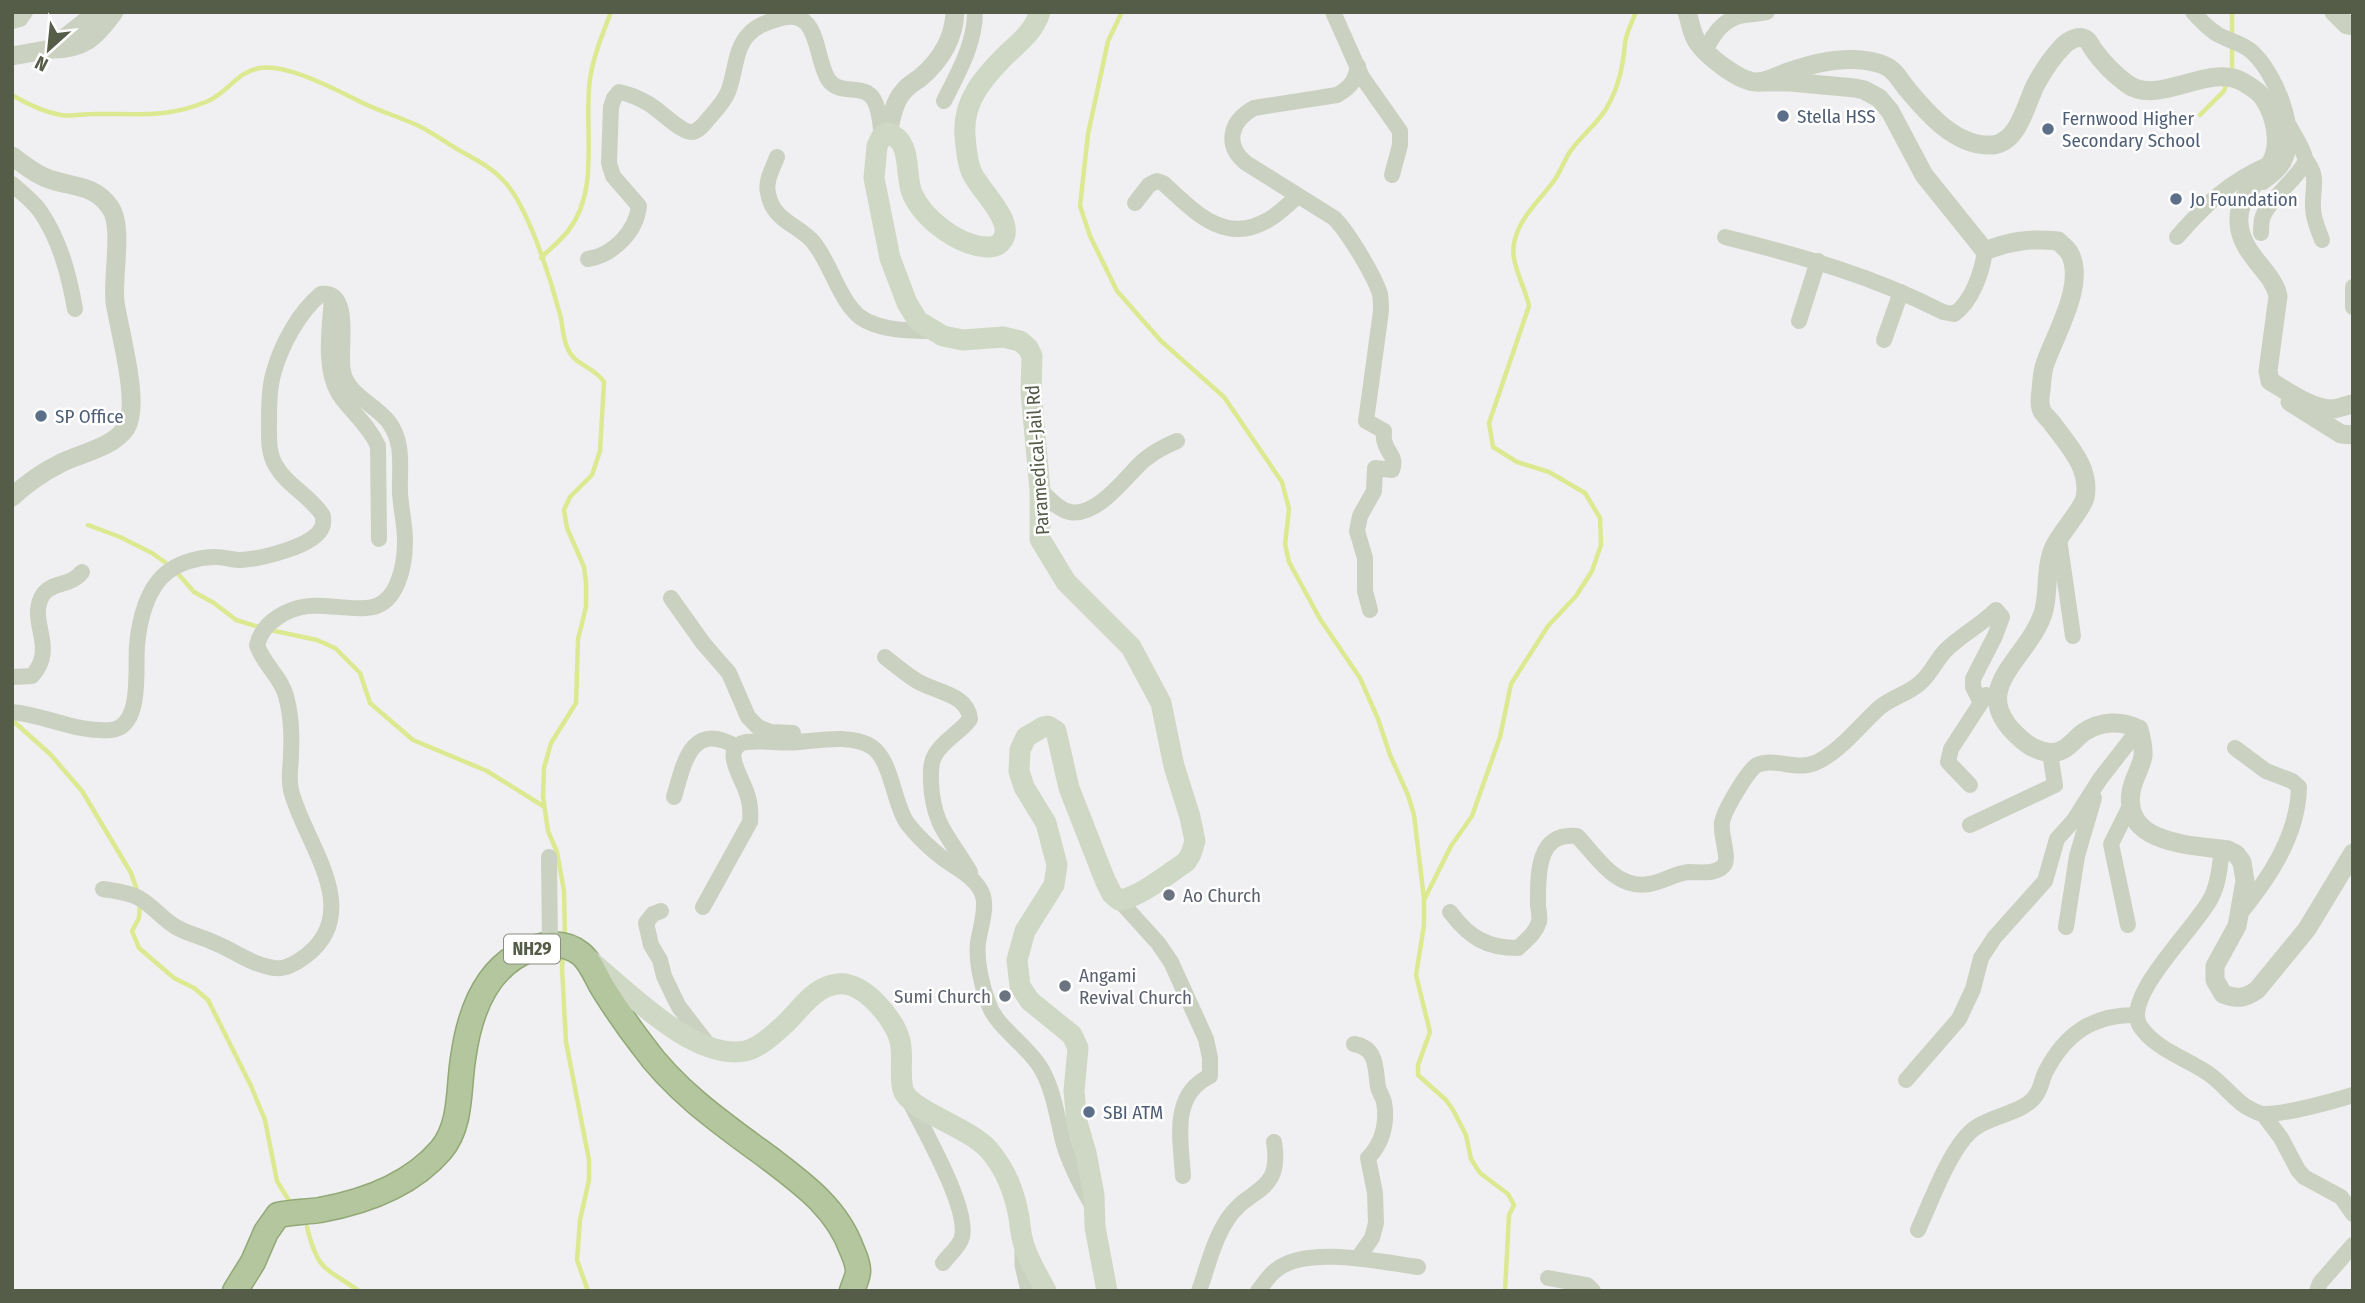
<svg xmlns="http://www.w3.org/2000/svg" width="2365" height="1303" viewBox="0 0 2365 1303" font-family="'Fira Sans Condensed',sans-serif">
	<style>
		.lines { fill: none; stroke-linecap: round; stroke-linejoin: round }
		.stream { stroke: #dce990; stroke-width: 4.5 }
		.trunk-casing { stroke: #91a875; stroke-width: 27 }
		.minor { stroke: #cbd1c1; stroke-width: 16 }
		.tertiary { stroke: #cbd1c1; stroke-width: 19 }
		.secondary { stroke: #cfd8c4; stroke-width: 21 }
		.trunk { stroke: #b4c69e; stroke-width: 24 }
		.service-dot { fill: #5c6f8a; stroke: #fff; stroke-width: 2.5 }
		.worship-dot { fill: #6b7280; stroke: #fff; stroke-width: 2.5 }
		.labels { text-anchor: middle; stroke-width: 5; stroke-linejoin: round; paint-order: stroke }
		.shield { fill: #fff; stroke: #888e80; stroke-width: 2 }
		.shield-label { font-size: 18px; font-weight: bold; fill: #555d49 }
		.service-label { font-size: 19px; fill: #4e5e75; stroke: #fff; text-anchor: start }
		.street-label { font-size: 19px; fill: #555d49; stroke: #fff }
		.worship-label { font-size: 19px; fill: #5b616d; stroke: #fff; text-anchor: start }
	</style>
	<rect width="100%" height="100%" fill="#f0f0f2"/>
	<g class="lines">
		<!-- stream -->
		<g class="stream">
			<path d="M1122 12 1108 41 1088 134 1080 206 1090 236 1117 291 1161 341 1224 397 1282 482 1289 509 1285 544 1289 562 1320 619 1360 678 1378 719 1390 755 1408 795 1414 815 1424 899V925L1416 975 1430 1032 1418 1065V1075L1446 1100 1453 1110 1466 1135 1471 1159 1480 1173 1508 1194 1514 1205 1509 1215 1505 1291"/>
			<path d="M2232 36V12"/>
			<path d="M2230 74 2232 68V45"/>
			<path d="M12 95C27 104 44 112 61 115 71 117 82 114 93 114 135 113 167 119 208 101 229 92 236 72 260 68 290 64 338 91 365 104 382 112 402 118 419 126 435 134 449 145 464 153 478 161 492 168 503 180 527 204 550 277 559 311 563 322 562 336 567 347 574 366 594 366 604 382L600 451 592 475 570 497 564 510 567 528 584 567 586 583V607L578 639 576 703 551 743 544 768 543 797 548 831 557 852 564 891 565 939"/>
			<path d="M2200 115 2224 91 2227 82"/>
			<path d="M541 258C550 249 560 241 568 231 601 189 583 128 590 79 593 57 603 33 611 12"/>
			<path d="M88 525 120 537 152 553 173 568 194 592 214 603 236 620 262 628"/>
			<path d="M270 630 317 640 335 648 360 673 370 703 413 740 487 771 543 806"/>
			<path d="M12 720 50 754 82 791 131 873 138 893"/>
			<path d="M1425 898 1451 846 1472 816 1500 737 1511 684 1548 626 1576 596 1592 571 1601 545 1600 518 1585 493 1549 472 1517 462 1493 447 1489 423 1529 306C1525 285 1508 261 1515 239 1521 216 1540 200 1553 182 1561 172 1564 159 1572 149 1582 135 1597 124 1606 109 1619 87 1623 66 1625 43 1626 33 1632 22 1636 12"/>
			<path d="M140 904 139 918 132 931 139 948 174 978 194 988 208 1000 251 1086 265 1120 277 1181 291 1204"/>
			<path d="M563 955 562 968 566 1042 589 1160V1180L580 1220 577 1260 588 1291"/>
			<path d="M307 1227C318 1272 325 1267 359 1291"/>
		</g>
		<!-- trunk casing -->
		<g class="trunk-casing">
			<path id="trunk" d="M235 1291 253 1262 266 1232 278 1215C292 1212 306 1212 320 1210 364 1202 411 1185 441 1150 462 1125 458 1090 463 1059 469 1014 485 966 531 949 548 943 566 942 581 954 591 962 597 979 604 990 616 1009 629 1028 643 1046 676 1092 724 1125 769 1158 803 1184 837 1208 852 1250 855 1257 858 1263 858 1271 858 1277 854 1284 852 1291"/>
		</g>
		<!-- minor -->
		<g class="minor">
			<path d="M1333 12 1362 77 1400 131V145L1392 175"/>
			<path d="M2193 12C2200 20 2208 28 2217 34 2227 40 2242 43 2251 51 2275 72 2298 128 2285 159 2282 168 2271 176 2263 182"/>
			<path d="M12 21 20 19 25 12"/>
			<path d="M1705 51C1714 33 1723 19 1744 15 1752 14 1759 14 1767 12"/>
			<path d="M1358 66C1355 81 1351 87 1337 95L1254 108C1230 121 1224 145 1246 163L1334 218C1348 232 1374 275 1380 294 1381 300 1381 306 1381 311L1366 421 1384 431C1384 435 1383 439 1385 443 1388 454 1397 457 1392 470L1375 468 1374 491 1360 516 1357 531 1365 558V591L1370 610"/>
			<path d="M944 101C958 73 975 44 975 12"/>
			<path d="M777 157C773 168 765 181 768 193 773 222 800 225 814 243 831 264 839 300 860 317 879 331 912 331 934 331"/>
			<path d="M2305 159C2320 177 2312 187 2313 207 2313 219 2318 229 2322 240"/>
			<path d="M12 184C21 192 33 201 40 211 60 240 69 275 75 309"/>
			<path d="M1135 203 1149 185 1157 181 1163 183C1193 210 1224 246 1268 220 1279 214 1288 204 1298 196"/>
			<path d="M2261 233C2261 227 2261 221 2263 216 2270 198 2307 170 2305 158 2303 148 2295 137 2290 127"/>
			<path d="M1725 237C1801 256 1873 276 1943 312L1954 314C1972 302 1982 272 1985 251"/>
			<path d="M2177 237C2206 204 2228 182 2269 164"/>
			<path d="M588 259C613 255 636 232 639 206L613 176 609 163 611 107 614 98 619 92C630 94 639 98 649 104 660 110 682 134 693 132 700 130 705 123 709 118 716 110 724 102 728 92 736 73 734 48 750 33 758 25 768 22 778 19 820 5 814 56 828 79 839 97 864 82 874 100 880 110 880 124 882 136"/>
			<path d="M2353 287V307"/>
			<path d="M332 298C330 326 323 368 339 394 351 412 369 425 378 446L379 539"/>
			<path d="M1799 321 1818 261"/>
			<path d="M1884 340 1901 292"/>
			<path d="M1040 490C1048 497 1058 510 1070 512 1098 517 1126 476 1144 460 1154 452 1165 446 1177 441"/>
			<path d="M2059 539 2073 636"/>
			<path d="M671 598 703 643 729 673 748 717 758 727 770 732 793 733"/>
			<path d="M885 657C895 665 906 674 917 681 935 692 968 694 970 719 960 733 943 740 935 755 930 763 931 773 931 782 933 826 949 836 970 872"/>
			<path d="M12 677 32 676C59 646 25 620 44 593 53 582 71 586 82 572"/>
			<path d="M12 712C45 715 78 733 111 730 143 727 135 669 137 646 139 621 147 586 169 571 181 562 200 557 215 557 224 557 233 560 241 560 260 559 316 546 322 527 324 524 323 520 323 516 311 496 287 486 276 466 268 453 269 438 269 424 269 407 269 388 274 371 282 344 299 312 321 294 354 291 338 350 343 371 347 394 374 404 388 421 405 443 399 468 400 493 401 509 405 525 405 541 405 565 398 607 366 608 334 610 308 597 278 617 267 624 260 633 257 645 263 664 281 677 286 696 291 714 292 735 291 753 291 767 288 777 291 790 303 841 365 909 307 955 298 962 285 970 274 968 252 965 235 951 215 943 203 937 188 934 176 927 162 919 152 905 139 898 128 892 115 891 103 889"/>
			<path d="M2235 748 2266 771 2292 781 2299 787C2298 836 2268 880 2238 916"/>
			<path d="M1970 785 1948 762 1951 749 1986 695"/>
			<path d="M674 797C684 763 691 720 737 747"/>
			<path d="M1970 825 2055 785 2050 753"/>
			<path d="M2222 849C2220 864 2219 882 2212 896 2200 924 2121 996 2140 1026 2156 1050 2186 1058 2209 1074 2222 1083 2232 1097 2245 1106 2250 1109 2258 1114 2264 1114 2283 1115 2334 1101 2353 1095"/>
			<path d="M549 857 550 945"/>
			<path d="M1119 900 1158 943 1171 962 1206 1039 1210 1058V1076C1170 1095 1181 1141 1183 1176"/>
			<path d="M703 907 750 822C751 811 750 801 746 791 742 778 720 747 746 742 763 740 782 744 799 742 821 740 853 734 872 747 892 761 893 802 907 823 917 836 932 850 945 860 958 869 978 879 983 896 987 910 980 928 978 943 976 962 982 987 989 1005 997 1028 1029 1046 1042 1070 1054 1092 1057 1117 1063 1141 1069 1163 1080 1184 1091 1203"/>
			<path d="M661 911 653 914 646 923 651 945 660 960 664 976 673 995 679 1007 710 1047"/>
			<path d="M1450 912C1469 937 1486 948 1518 948 1526 940 1535 934 1539 922 1540 917 1539 911 1538 906 1538 875 1536 832 1577 836 1596 855 1615 890 1649 884 1663 882 1675 873 1689 872 1701 872 1716 875 1724 865 1730 858 1720 834 1722 823 1723 812 1748 770 1757 765 1775 757 1795 771 1815 763 1840 752 1859 726 1879 708 1892 697 1908 694 1920 683 1931 674 1936 660 1946 650 1961 635 1981 625 1996 610L2002 617 1995 636 1973 679V687L1980 701"/>
			<path d="M2128 925 2111 844 2130 806"/>
			<path d="M2066 927 2077 856 2094 798"/>
			<path d="M1354 1044C1378 1048 1375 1069 1378 1087 1379 1092 1383 1097 1384 1102 1388 1123 1382 1144 1368 1158L1375 1193 1376 1223 1372 1238 1358 1258"/>
			<path d="M1906 1080 1959 1019 1973 989 1981 958 1994 938 2045 881 2057 839 2074 820 2100 779 2139 729"/>
			<path d="M909 1100C923 1129 969 1207 962 1237 959 1248 949 1254 943 1263"/>
			<path d="M2263 1114 2281 1138 2298 1170 2304 1177 2341 1197 2353 1214"/>
			<path d="M1918 1230C1931 1202 1951 1145 1975 1128 1991 1116 2026 1112 2036 1095 2041 1089 2042 1078 2046 1071 2066 1033 2093 1015 2135 1015"/>
			<path d="M1548 1278 1587 1285 1593 1291"/>
			<path d="M1199 1291C1208 1266 1213 1242 1227 1220 1247 1187 1283 1195 1274 1142"/>
			<path d="M1258 1291C1264 1284 1269 1275 1276 1270 1307 1245 1381 1262 1418 1267"/>
			<path d="M2317 1291 2320 1283 2353 1245"/>
		</g>
		<!-- tertiary -->
		<g class="tertiary">
			<path d="M1687 12C1690 21 1691 30 1695 38 1702 53 1740 83 1758 82 1767 82 1779 75 1788 72 1816 62 1851 54 1881 64 1894 68 1899 79 1907 89 1928 114 1956 147 1992 145 2019 143 2026 103 2036 84 2043 71 2053 56 2064 45 2068 41 2077 36 2083 38 2089 39 2090 45 2093 49 2102 62 2114 74 2126 83 2157 108 2208 62 2243 82 2250 86 2260 92 2264 99 2275 115 2282 146 2270 164 2257 182 2237 198 2239 223 2241 255 2273 271 2278 296L2268 371 2270 381C2287 391 2310 408 2331 409 2338 409 2346 405 2353 404"/>
			<path d="M2334 12 2347 25 2353 26"/>
			<path d="M51 49C84 49 95 38 114 12"/>
			<path d="M12 56 51 49 90 18 92 12"/>
			<path d="M1758 82H1790L1855 88 1864 90 1879 98 1890 111 1924 175 1985 251C2010 241 2031 238 2058 241 2061 244 2066 248 2069 252 2087 283 2055 334 2045 364 2042 372 2042 381 2041 390 2040 396 2039 405 2042 411 2044 415 2049 419 2052 423 2068 445 2091 468 2085 498 2082 510 2060 533 2054 547 2045 567 2049 589 2044 610 2031 659 1963 688 2020 738 2030 748 2050 758 2064 749 2071 745 2077 737 2084 732 2101 721 2121 720 2139 729 2141 737 2144 748 2143 756 2141 768 2133 779 2131 792 2123 845 2193 845 2228 850L2236 854 2242 862 2245 881 2237 926 2215 966V980L2223 994C2237 999 2244 999 2257 990L2307 929 2353 853"/>
			<path d="M888 133C891 119 894 102 903 92 907 86 914 82 920 78 940 61 954 40 955 12"/>
			<path d="M12 156C22 163 32 172 44 177 68 188 92 182 110 207 124 226 112 276 115 302 119 330 141 405 126 428 112 448 81 453 61 463 43 472 27 483 12 497"/>
			<path d="M2290 402 2341 434 2353 435"/>
			<path d="M1024 1251V1265L1030 1291"/>
		</g>
		<!-- secondary -->
		<g class="secondary">
			<path d="M1040 12C1034 31 1021 41 1007 54 984 77 962 101 965 136 966 147 967 163 972 173 979 190 1018 223 1001 242 998 246 993 247 987 247 959 246 923 219 912 193 904 172 913 141 888 133L882 136 877 146 874 178 890 258 907 303 918 321 943 336 963 340 1003 337 1020 341 1028 348 1032 356 1031 392 1040 490V539L1066 582 1131 647 1161 703 1174 766 1190 817 1195 841 1191 854 1186 862C1169 873 1139 898 1119 900L1112 894 1105 880 1069 788 1056 731 1048 726 1043 727 1026 737 1020 750 1019 771 1024 787 1046 823 1057 865 1054 885 1025 931 1017 960 1020 986 1030 1001 1072 1035 1078 1048 1074 1091 1077 1122 1086 1153 1094 1195 1095 1227 1107 1291"/>
			<path d="M589 960C627 990 693 1061 745 1051 759 1048 773 1035 784 1025 800 1010 814 986 838 984 863 981 895 1019 900 1041 904 1055 898 1083 905 1094 919 1114 970 1128 989 1150 1006 1170 1014 1191 1019 1217 1020 1227 1021 1238 1025 1248 1030 1263 1039 1277 1046 1291"/>
		</g>
		<!-- trunk -->
		<use href="#trunk" class="trunk"/>
	</g>
	<!-- markers -->
	<g class="service-dot">
		<circle cx="1783" cy="116" r="7"/>
		<circle cx="2048" cy="129" r="7"/>
		<circle cx="2176" cy="199" r="7"/>
		<circle cx="41" cy="416" r="7"/>
		<circle cx="1089" cy="1112" r="7"/>
	</g>
	<g class="worship-dot">
		<circle cx="1169" cy="895" r="7"/>
		<circle cx="1065" cy="986" r="7"/>
		<circle cx="1005" cy="996" r="7"/>
	</g>
	<g class="labels">
		<!-- shield labels -->
		<rect class="shield" x="504" y="934.5" width="56" height="29" rx="5"/>
		<g class="shield-label">
			<text x="532" y="955">NH29</text>
		</g>
		<!-- service labels -->
		<g class="service-label">
			<text x="1797" y="123">Stella HSS</text>
			<text x="2062" y="125">Fernwood Higher<tspan x="2062" dy="22">Secondary School</tspan></text>
			<text x="2190" y="206">Jo Foundation</text>
			<text x="55" y="423">SP Office</text>
			<text x="1103" y="1119">SBI ATM</text>
		</g>
		<!-- street labels -->
		<g class="street-label">
			<text transform="translate(1037 460) rotate(-94)" y="7">Paramedical-Jail Rd</text>
		</g>
		<!-- worship labels -->
		<g class="worship-label">
			<text x="1183" y="902">Ao Church</text>
			<text x="1079" y="982">Angami<tspan x="1079" dy="22">Revival Church</tspan></text>
			<text x="991" y="1003" text-anchor="end">Sumi Church</text>
		</g>
	</g>
	<!-- border -->
	<rect width="2365" height="1303" fill="none" stroke="#555d49" stroke-width="28"/>
	<!-- north arrow -->
	<g transform="translate(49 49) rotate(207)" stroke="#ffffff" stroke-width="5" paint-order="stroke">
	<path d="M0-5L12 26L0 18L-12 26Z" fill="#555d49"/>
	<text y="-10" font-size="19" font-weight="bold" text-anchor="middle" fill="#555d49">N</text>
	</g>
</svg>
